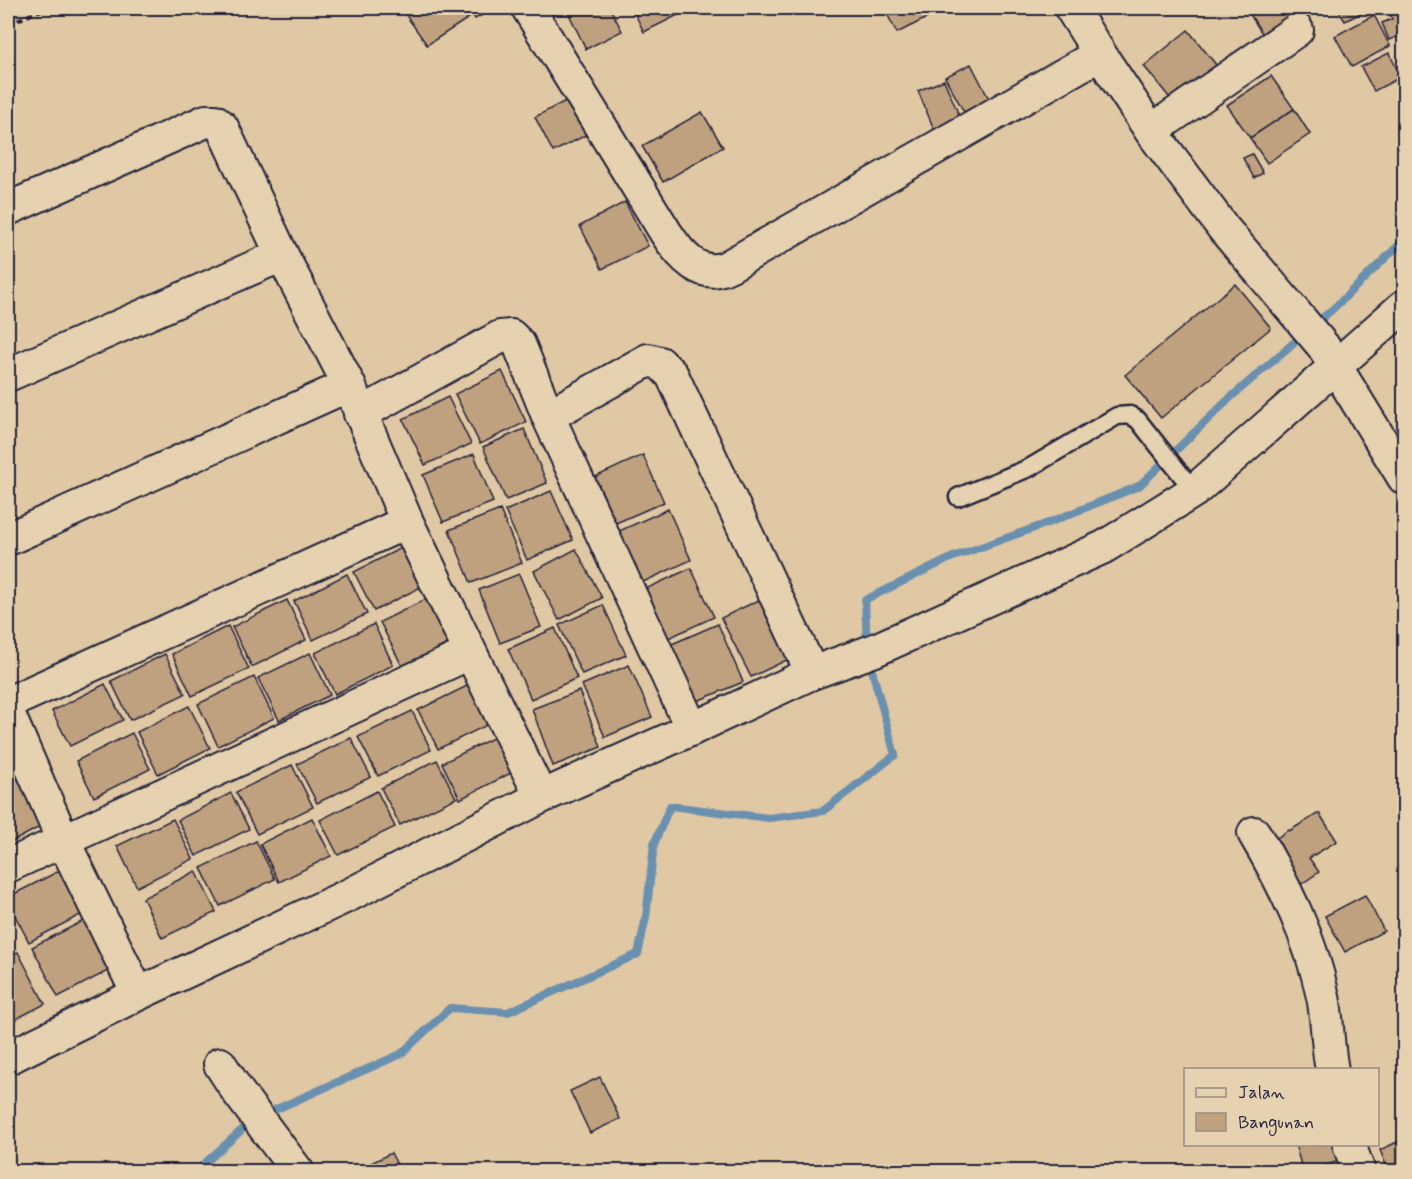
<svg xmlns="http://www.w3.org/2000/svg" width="1412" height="1179" viewBox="0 0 1412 1179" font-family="Mynerve,sans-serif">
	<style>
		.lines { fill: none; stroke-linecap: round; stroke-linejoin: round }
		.stream { stroke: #6a90af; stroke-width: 8 }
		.building { fill: #c0a17f; stroke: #22223b; stroke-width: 1.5 }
		.lane-casing { stroke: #22223b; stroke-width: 21 }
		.street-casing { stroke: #22223b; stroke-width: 36 }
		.path { stroke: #22223b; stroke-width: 4; stroke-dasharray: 6 4.5; stroke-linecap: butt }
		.lane { stroke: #e6d2b0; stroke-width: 16 }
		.street { stroke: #e6d2b0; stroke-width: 32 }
	</style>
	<rect width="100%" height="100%" fill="#e1c8a4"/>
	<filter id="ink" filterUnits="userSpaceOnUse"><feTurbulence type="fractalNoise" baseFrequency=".0167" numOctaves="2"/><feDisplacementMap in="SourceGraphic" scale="12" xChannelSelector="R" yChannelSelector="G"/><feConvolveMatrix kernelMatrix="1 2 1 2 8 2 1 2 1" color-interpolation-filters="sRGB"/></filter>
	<g filter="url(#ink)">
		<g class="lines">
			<!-- stream -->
			<g class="stream">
				<path d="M867 646 865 600 953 557 1048 523 1139 486 1230 398 1335 307 1404 240"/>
				<path d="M195 1172 254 1119 401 1054 450 1008 508 1012 638 954 646 917 654 844 670 806 769 818 823 811 895 755 869 659"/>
			</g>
		</g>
		<!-- building -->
		<g class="building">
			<path d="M401 8H463L470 17 427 45Z"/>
			<path d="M469 8H495L475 19Z"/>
			<path d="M566 8H610L622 31 586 49Z"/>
			<path d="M632 8H692L644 32Z"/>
			<path d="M884 8H939L941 11 897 33Z"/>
			<path d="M1246 8H1295L1298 12 1263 35Z"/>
			<path d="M1337 8H1371L1345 21Z"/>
			<path d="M1387 8H1404V34L1389 40 1382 23 1392 19Z"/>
			<path d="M1374 15 1390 46 1352 67 1335 36Z"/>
			<path d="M1188 30 1217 66 1173 102 1144 66Z"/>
			<path d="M1389 53 1401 77 1374 91 1361 67Z"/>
			<path d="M971 64 989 99 964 112 945 77Z"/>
			<path d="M1271 76 1294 109 1250 138 1227 105Z"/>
			<path d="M944 80 962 122 936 134 918 91Z"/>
			<path d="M571 98 590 133 553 152 535 117Z"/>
			<path d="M1294 109 1310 134 1267 163 1250 138Z"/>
			<path d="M702 112 723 147 663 182 642 146Z"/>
			<path d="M1252 154 1263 173 1254 178 1243 158Z"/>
			<path d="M625 202 648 246 602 269 580 226Z"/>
			<path d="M1235 284 1271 328 1161 418 1125 375Z"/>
			<path d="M502 371 526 422 480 444 455 394Z"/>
			<path d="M448 397 471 444 425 465 403 419Z"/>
			<path d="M524 429 547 483 506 500 483 447Z"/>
			<path d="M474 454 493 502 443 522 423 475Z"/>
			<path d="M643 455 664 502 616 523 595 477Z"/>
			<path d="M551 491 573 540 527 560 505 511Z"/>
			<path d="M668 509 691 560 641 583 617 532Z"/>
			<path d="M500 510 522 563 471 583 449 530Z"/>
			<path d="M405 546 425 585 374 611 354 572Z"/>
			<path d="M576 549 602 598 559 620 534 571Z"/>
			<path d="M691 568 714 617 662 641 639 592Z"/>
			<path d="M347 574 367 614 313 640 294 601Z"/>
			<path d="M519 574 541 627 500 643 479 590Z"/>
			<path d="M436 594 458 639 402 666 380 622Z"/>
			<path d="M763 598 793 657 751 677 721 618Z"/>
			<path d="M287 600 306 640 252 667 232 627Z"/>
			<path d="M603 605 626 655 582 674 559 625Z"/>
			<path d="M374 624 393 665 335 694 315 653Z"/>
			<path d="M718 624 743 682 690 704 665 647Z"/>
			<path d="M228 626 249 669 192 696 172 654Z"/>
			<path d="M555 628 577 678 531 699 508 649Z"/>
			<path d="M310 653 330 695 279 720 258 678Z"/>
			<path d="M165 654 185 694 130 720 111 681Z"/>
			<path d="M629 665 652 717 605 737 582 685Z"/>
			<path d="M254 677 274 718 218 746 198 704Z"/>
			<path d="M105 684 123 720 70 746 52 711Z"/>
			<path d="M471 684 491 723 438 749 418 710Z"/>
			<path d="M579 691 601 747 553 766 532 709Z"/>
			<path d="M189 706 210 748 158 774 137 732Z"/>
			<path d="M412 711 431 750 378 776 358 737Z"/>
			<path d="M132 733 150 769 94 797 76 761Z"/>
			<path d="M495 737 513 772 460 799 442 763Z"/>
			<path d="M351 738 371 777 317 803 297 764Z"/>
			<path d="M437 760 456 798 400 825 381 788Z"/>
			<path d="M292 765 313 807 257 834 236 792Z"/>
			<path d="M26 774 51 821 8 844V784Z"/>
			<path d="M377 791 395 827 338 855 320 820Z"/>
			<path d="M231 793 249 829 196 856 178 820Z"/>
			<path d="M1319 813 1337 841 1309 858 1319 872 1300 885 1269 844 1288 830 1289 831Z"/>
			<path d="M312 818 331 856 279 882 260 844Z"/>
			<path d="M173 819 193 859 137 887 117 846Z"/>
			<path d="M256 841 275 879 220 906 201 868Z"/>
			<path d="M61 870 84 913 29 942 8 902V897Z"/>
			<path d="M196 871 216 912 162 938 143 898Z"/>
			<path d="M1365 895 1384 931 1345 952 1325 916Z"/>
			<path d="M93 916 119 965 58 997 32 947Z"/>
			<path d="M18 952 45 1004 8 1023V957Z"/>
			<path d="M600 1077 620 1119 590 1133 570 1091Z"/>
			<path d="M1404 1139V1172H1389L1380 1150Z"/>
			<path d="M1295 1144H1341L1346 1159 1303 1172Z"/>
			<path d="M391 1153 401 1172H373L369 1164Z"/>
			<path d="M369 1164 373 1172H355Z"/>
		</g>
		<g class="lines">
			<!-- lane casing -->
			<g class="lane-casing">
				<path id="lane" d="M958 497 1029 468 1117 416 1130 415 1138 420 1194 491"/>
			</g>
			<!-- street casing -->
			<g class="street-casing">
				<g id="street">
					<path d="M528 8 666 233C680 255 701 281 729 266L1100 54"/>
					<path d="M1071 8 1100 54 1151 131 1224 229 1323 346 1404 478"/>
					<path d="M1151 131 1297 30"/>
					<path d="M8 209 206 121H215L222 127 282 255 349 385 407 522 541 797"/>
					<path d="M8 375 282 255"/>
					<path d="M360 414 500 337 511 336 519 344 548 416 692 729"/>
					<path d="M548 416 648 360 660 363 672 375 812 673"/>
					<path d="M8 539 349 385"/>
					<path d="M8 703 407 522"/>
					<path d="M8 713 63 840 138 994"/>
					<path d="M1254 833C1284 884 1311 938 1323 997 1328 1021 1327 1045 1332 1070"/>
					<path d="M8 866 470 653"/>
					<path d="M8 1058 138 994 351 894 541 797 692 729 812 673 875 650 1104 547 1194 491 1404 306"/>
					<path d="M220 1064 238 1092 298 1172"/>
					<path d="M1349 1144 1359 1172"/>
				</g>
			</g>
			<!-- path -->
			<path class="path" d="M8 24 46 8"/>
			<!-- lane -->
			<use href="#lane" class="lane"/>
			<!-- street -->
			<use href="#street" class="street"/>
		</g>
	</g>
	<!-- margin -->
	<rect width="1412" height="1179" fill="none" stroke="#e6d2b0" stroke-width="30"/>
	<rect x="15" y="15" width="1382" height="1149" fill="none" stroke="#22223b" stroke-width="2" filter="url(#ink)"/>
	<!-- legend -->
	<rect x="1184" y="1068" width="195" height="78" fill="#e6d2b0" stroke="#988c81" stroke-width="1.5"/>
	<rect x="1196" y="1088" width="30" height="9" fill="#e6d2b0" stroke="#988c81" stroke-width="1.5"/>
	<text x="1238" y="1098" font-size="18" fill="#22223b">Jalan</text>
	<rect x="1196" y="1113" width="30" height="18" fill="#c0a17f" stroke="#988c81" stroke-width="1.5"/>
	<text x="1238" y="1128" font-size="18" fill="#22223b">Bangunan</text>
</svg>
